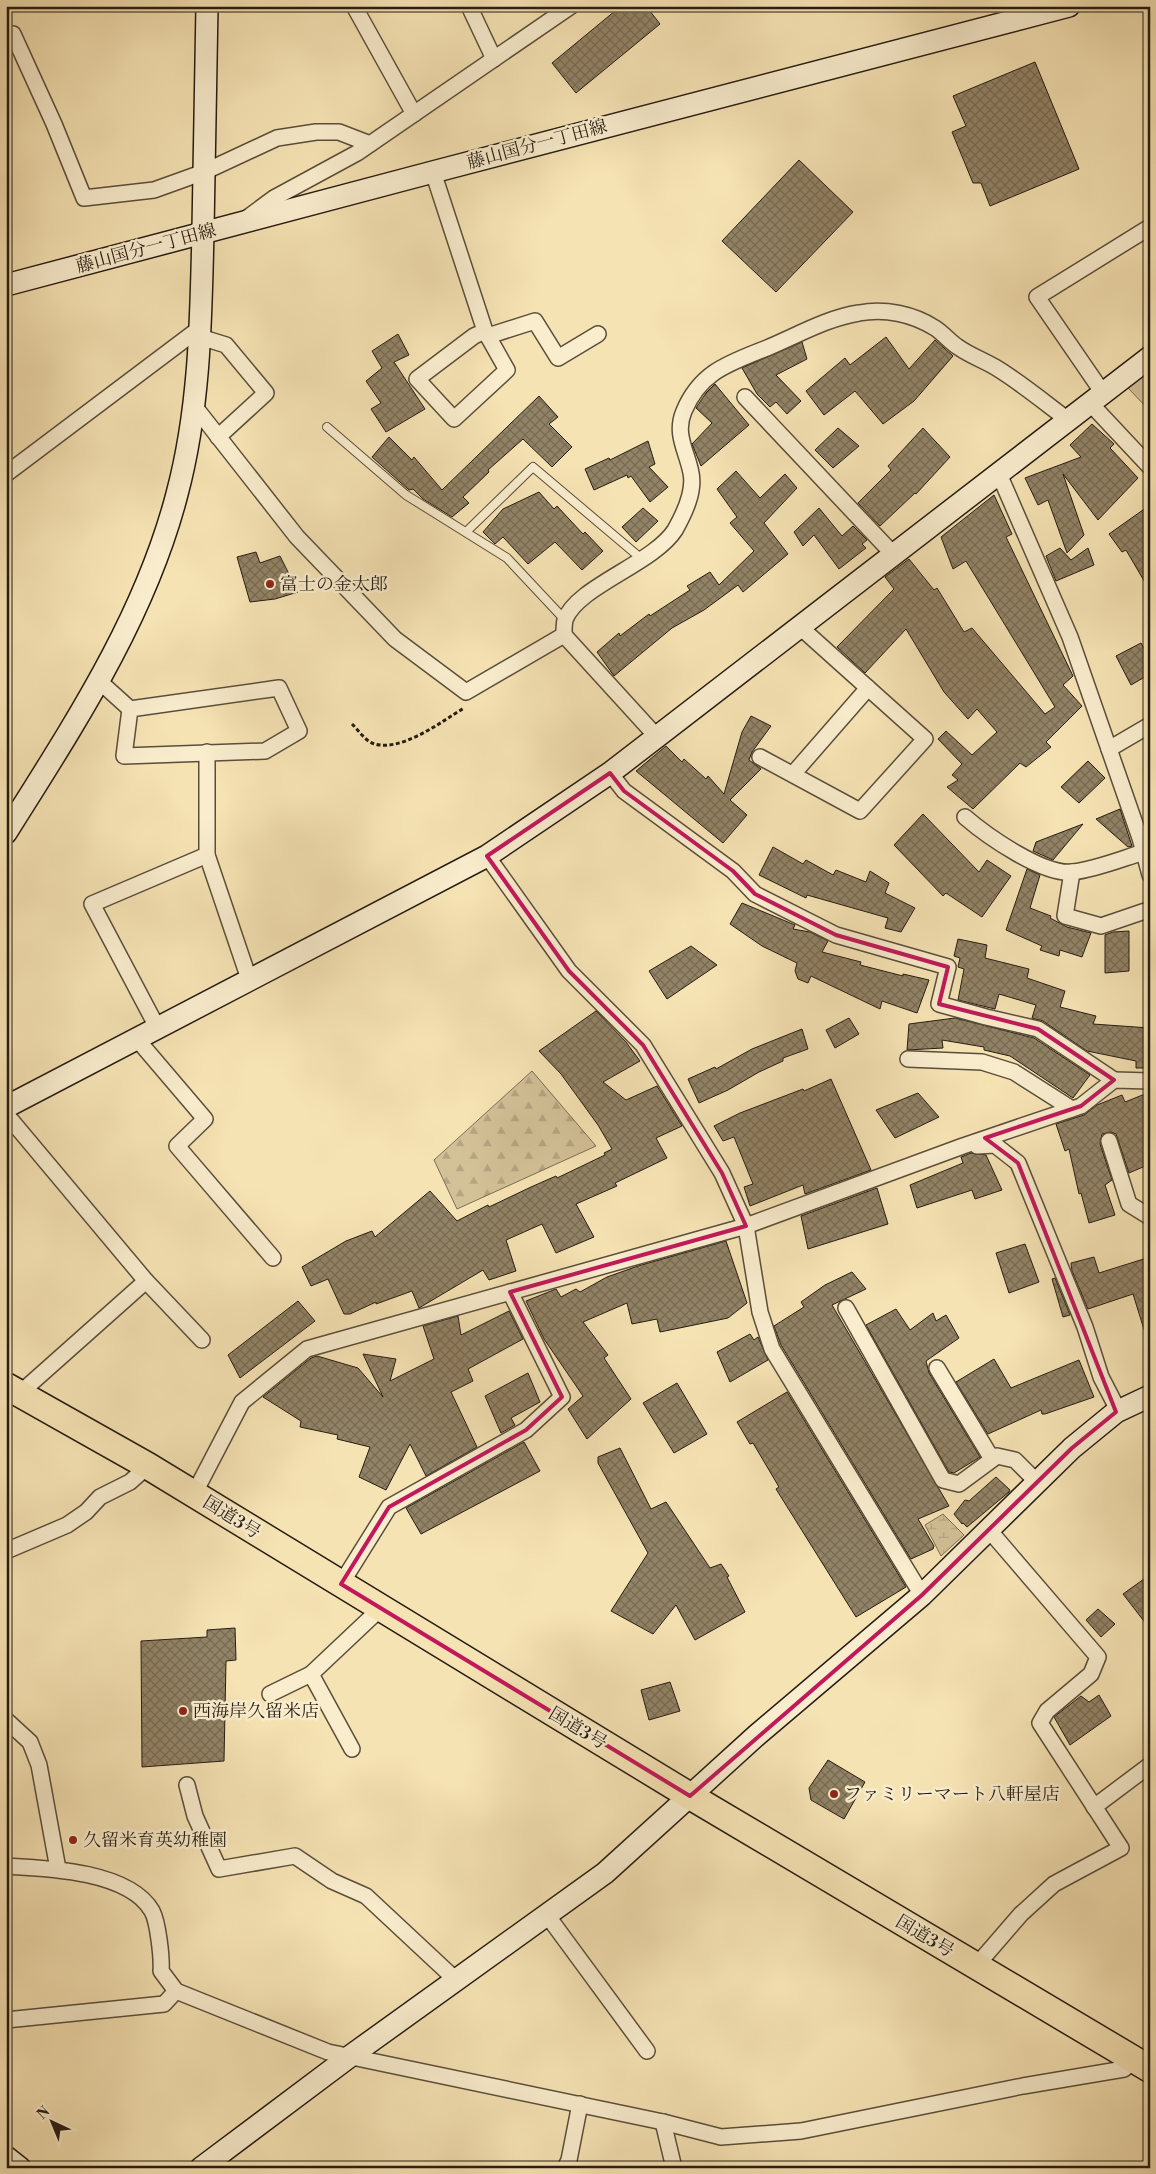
<svg xmlns="http://www.w3.org/2000/svg" width="1156" height="2174" viewBox="0 0 1156 2174" font-family="'Libre Bodoni','Noto Serif JP',serif">
	<style>
		.forest { fill: url(#forest-firs); stroke: #7c6e55 }
		.wetland { fill: url(#wetland-marsh); stroke: #7c6e55 }
		.green { fill: #d3c198; stroke: #7c6e55 }
		.building { fill: url(#building-cross-hatch); stroke: #261c12 }
		.lines { fill: none; stroke-linecap: round; stroke-linejoin: round }
		.lane-casing { stroke: #5a4e3a; stroke-width: 10 }
		.street-casing { stroke: #5a4e3a; stroke-width: 18 }
		.secondary-casing { stroke: #261c12; stroke-width: 24 }
		.highway-casing { stroke: #261c12; stroke-width: 29 }
		.path { stroke: #261c12; stroke-width: 3; stroke-dasharray: 4 2.5; stroke-linecap: butt }
		.lane { stroke: #f9edce; stroke-width: 8 }
		.street { stroke: #f9edce; stroke-width: 15 }
		.secondary { stroke: #f9edce; stroke-width: 21 }
		.highway { stroke: #f6e3b4; stroke-width: 26 }
		.marked { fill: none; stroke: #c2185b; stroke-width: 4; stroke-linejoin: round }
		.poi-dot { fill: #8f2418; stroke: #f9edce; stroke-width: 2 }
		.labels { text-anchor: middle; stroke-width: 5; stroke-linejoin: round; paint-order: stroke }
		.street-label { font-size: 18px; fill: #261c12; stroke: #f9edce }
		.poi-label { font-size: 18px; fill: #261c12; stroke: #f9edce; text-anchor: start }
	</style>
	<defs>
		<pattern id="forest-firs" width="22" height="20" patternUnits="userSpaceOnUse" patternTransform="scale(1.25)"><rect width="22" height="20" fill="#d3c198"/><path d="M5 1l3.5 6h-7zM16 11l3.5 6h-7z" fill="#b5a582"/></pattern>
		<pattern id="wetland-marsh" width="20" height="14" patternUnits="userSpaceOnUse" patternTransform="scale(1.25)"><rect width="20" height="14" fill="#d3c198"/><path d="M1 5h8M5 5V1M11 12h8M15 12V8" fill="none" stroke="#b5a582"/></pattern>
		<pattern id="building-cross-hatch" width="8" height="8" patternUnits="userSpaceOnUse" patternTransform="scale(1.25)"><rect width="8" height="8" fill="#928366"/><path d="M0 0l8 8M0 8l8-8" fill="none" stroke="#776a53"/></pattern>
	</defs>
	<rect width="100%" height="100%" fill="#f6e3b4"/>
	<filter id="stains"><feTurbulence type="fractalNoise" baseFrequency=".004" numOctaves="4"/><feColorMatrix values="0 0 0 0 .2 0 0 0 0 .09 0 0 0 0 .02 0 0 0 .5 -.17"/></filter>
	<radialGradient id="worn" r=".72"><stop offset=".6" stop-color="#630" stop-opacity="0"/><stop offset="1" stop-color="#630" stop-opacity=".3"/></radialGradient>
	<!-- forest -->
	<path class="forest" d="M532 1071 596 1146 457 1209 434 1160Z"/>
	<!-- wetland -->
	<path class="wetland" d="M943 1514 964 1535 941 1556 925 1525Z"/>
	<!-- green -->
	<path class="green" d="M1150 370V411L1128 388Z"/>
	<!-- building -->
	<g class="building">
		<path d="M621 6H646L660 24 576 93 552 63Z"/>
		<path d="M1035 62 1079 169 990 206 981 183H973L952 132 966 126 953 96Z"/>
		<path d="M799 160 853 212 776 292 722 241Z"/>
		<path d="M398 334 409 355 394 362 425 409 386 432 371 409 381 403 366 381 382 368 372 351Z"/>
		<path d="M886 337 909 369 935 340 953 356 914 401 883 424 855 391 824 415 806 391 845 358 850 365Z"/>
		<path d="M802 342 807 359 776 375 801 401 787 414 776 402 770 407 757 394 742 368Z"/>
		<path d="M715 384 749 425 701 466 692 444 712 423 696 408 706 393Z"/>
		<path d="M539 396 558 417 549 424 572 447 552 467 523 439 488 470 489 472 463 497 469 503 452 517 423 499 413 489 409 490 372 457 389 437 412 460 414 457 442 490Z"/>
		<path d="M1092 424 1114 444 1110 448 1138 478 1098 520 1063 474 1084 535 1067 553 1048 500 1038 505 1025 478 1081 457 1070 445Z"/>
		<path d="M838 428 859 446 833 468 815 450Z"/>
		<path d="M923 428 950 457 916 494 915 493 880 526 858 503 891 470 888 466Z"/>
		<path d="M648 441 655 464 649 467 668 487 650 502 631 476 628 478 627 475 594 490 585 469 609 458 610 460Z"/>
		<path d="M736 471 760 498 785 474 797 488 764 523 788 554 743 592 738 585 704 610 672 628 614 676 597 652 619 633 620 636 649 614 650 616 690 590 687 586 710 572 719 585 754 551 730 523 737 517 717 489Z"/>
		<path d="M539 492 554 509 557 506 583 534 585 532 603 551 582 570 555 542 528 564 503 537 495 544 483 532 503 509Z"/>
		<path d="M994 495 1012 534 1006 537 1073 676 1063 685 1082 706 1046 742 1051 747 1026 767 1020 763 973 809 947 787 958 780 952 775 962 764 938 739 946 731 972 755 997 732 977 709 968 719 944 692 906 629 865 673 837 647 894 589 885 577 909 559 934 590 937 588 964 632 972 628 1045 714 1055 707 966 561 953 569 941 537Z"/>
		<path d="M1150 505V591L1126 550 1122 552 1109 534Z"/>
		<path d="M643 508 658 521 636 542 622 527Z"/>
		<path d="M819 508 842 536 853 526 867 540 862 544 866 548 839 569 814 535 803 546 794 532Z"/>
		<path d="M1060 548 1071 560 1088 548 1094 565 1056 581 1046 556Z"/>
		<path d="M256 552 260 563 280 556 298 592 275 599 250 602 237 557Z"/>
		<path d="M1141 643 1150 660V674L1131 685 1116 656Z"/>
		<path d="M751 716 771 726 752 752 749 760 761 769 730 800 747 815 723 843 636 771 666 746 682 762 684 759 706 779 708 776 724 794 742 732Z"/>
		<path d="M1088 761 1105 778 1079 803 1061 787Z"/>
		<path d="M1120 809 1132 846 1128 847 1096 819Z"/>
		<path d="M923 814 979 872 987 860 1011 876 982 917 946 893 943 896 894 845Z"/>
		<path d="M1083 824 1053 860 1033 851 1036 842Z"/>
		<path d="M773 847 803 864 806 860 833 875 836 870 866 882 870 871 889 883 885 893 915 908 901 932 885 928 888 918 807 895 806 898 759 875Z"/>
		<path d="M1027 869 1040 875 1030 908 1051 916 1050 918 1067 927 1091 933 1082 957 1060 950 1059 956 1040 950 1042 946 1006 930Z"/>
		<path d="M742 903 795 925 793 929 810 932 828 941 822 952 861 962 860 965 903 976V974L929 980 917 1013 882 1001 880 1009 811 976 808 983 798 979 795 971 797 963 762 946 730 924Z"/>
		<path d="M1129 931V971L1105 973V935L1113 932Z"/>
		<path d="M958 939 987 945 985 958 1029 969 1027 978 1065 991 1060 1007 1096 1016 1093 1024 1150 1028V1068H1136V1061L1087 1051 1043 1021 1032 1018 1036 1005 999 994 995 1009 958 1000 964 969 958 967 960 958 954 956Z"/>
		<path d="M691 946 717 965 667 999 649 971Z"/>
		<path d="M596 1011 626 1042 640 1061 603 1082 626 1100 657 1086 682 1126 656 1138 667 1158 615 1183 617 1186 576 1204 594 1237 556 1253 542 1224 506 1240 516 1271 489 1280 483 1270 419 1308 412 1291 376 1304V1302L350 1314H344L328 1279 311 1286 302 1267 346 1241 372 1231 375 1237 430 1191 457 1221 488 1205 489 1207 531 1187 556 1176 557 1178 605 1155 604 1153 612 1149 598 1125 561 1074 539 1051Z"/>
		<path d="M849 1018 859 1034 835 1048 826 1030Z"/>
		<path d="M955 1018 1034 1038 1090 1075 1073 1098 1010 1056 984 1050V1047L942 1040 943 1048 907 1050 909 1024Z"/>
		<path d="M802 1029 808 1049 783 1058V1061L759 1072 728 1090 699 1103 688 1079 715 1067 716 1069 752 1049Z"/>
		<path d="M831 1079 871 1170 805 1194 803 1185 750 1206 744 1187 753 1184 734 1137 723 1141 714 1126 740 1113 803 1089 804 1091Z"/>
		<path d="M1150 1092V1164L1129 1173 1116 1134 1111 1132 1102 1134 1100 1144 1112 1180 1105 1185 1115 1215 1089 1223 1081 1193 1079 1194 1069 1149 1065 1151 1056 1124 1084 1115 1097 1105 1122 1095 1125 1102Z"/>
		<path d="M918 1093 939 1117 895 1138 876 1110Z"/>
		<path d="M971 1153 986 1155 1002 1190 975 1199 972 1190 917 1208 910 1185 963 1163 961 1157Z"/>
		<path d="M877 1188 888 1224 808 1249 801 1216Z"/>
		<path d="M726 1241 747 1303 728 1318 660 1332 657 1319 632 1324 627 1303 583 1322 608 1355 604 1358 631 1399 587 1439 568 1409 583 1396 544 1339 526 1301 556 1289 561 1297 576 1289 580 1292 607 1277 638 1266Z"/>
		<path d="M1025 1244 1039 1282 1009 1293 996 1253Z"/>
		<path d="M1094 1257 1099 1273 1150 1257V1336H1146L1133 1294 1088 1309 1072 1271 1071 1263Z"/>
		<path d="M852 1272 866 1289 832 1305 949 1506 918 1519 934 1546 933 1549 911 1559 781 1345 774 1326 804 1307 801 1302 825 1285Z"/>
		<path d="M1055 1278 1070 1315 1063 1317 1052 1279Z"/>
		<path d="M298 1301 315 1321 240 1378 228 1355Z"/>
		<path d="M896 1309 910 1330 933 1313 936 1321 946 1315 959 1338 926 1361 929 1373 980 1457 954 1473 949 1472 866 1325Z"/>
		<path d="M509 1311 523 1339 468 1369 473 1381 451 1392 477 1447 426 1476 410 1444 386 1490 359 1477 370 1447 337 1439 338 1435 300 1427 301 1421 263 1397 311 1358 317 1356 358 1368 383 1397 363 1354 396 1359 390 1381 434 1359 423 1326 458 1316 461 1335Z"/>
		<path d="M750 1334 754 1340 758 1337 768 1360 730 1382 717 1352Z"/>
		<path d="M994 1359 1011 1388 1079 1360 1094 1397 1045 1414H1042L1041 1410 988 1434 956 1382Z"/>
		<path d="M528 1373 540 1402 511 1418 515 1425 501 1433 485 1396Z"/>
		<path d="M677 1383 707 1434 674 1453 643 1403Z"/>
		<path d="M787 1392 906 1587 856 1617 776 1489 779 1487 753 1443 750 1444 737 1422Z"/>
		<path d="M524 1442 540 1471 421 1534 406 1508Z"/>
		<path d="M620 1448 651 1509 666 1502 710 1568 721 1564 729 1576 727 1577 745 1612 695 1640 676 1605 653 1634 611 1611 648 1553 598 1463V1457Z"/>
		<path d="M996 1477 1010 1490 1009 1492 967 1527 963 1523 962 1524 954 1514 965 1500 969 1501Z"/>
		<path d="M1144 1579 1150 1587V1629L1123 1594Z"/>
		<path d="M1098 1609 1115 1624 1101 1637 1086 1620Z"/>
		<path d="M235 1628 236 1660 226 1661 224 1761 142 1767 141 1641 207 1637V1630Z"/>
		<path d="M670 1682 680 1711 649 1720 641 1690Z"/>
		<path d="M1099 1695 1111 1716 1070 1745 1054 1717 1081 1696 1089 1702Z"/>
		<path d="M828 1760 865 1782 844 1819 811 1800 809 1788Z"/>
	</g>
	<g class="lines">
		<!-- lane casing -->
		<g class="lane-casing">
			<g id="lane">
				<path d="M327 427 406 495 507 558 565 620"/>
				<path d="M466 532 533 467 643 560"/>
			</g>
		</g>
		<!-- street casing -->
		<g class="street-casing">
			<g id="street">
				<path d="M354 6 414 114"/>
				<path d="M469 6 494 59"/>
				<path d="M6 37 13 34 54 124 84 198 154 190 204 172 277 138 316 132H339L370 144"/>
				<path d="M433 172 485 331 507 370 454 419 417 379 474 336 485 331"/>
				<path d="M247 218 274 198 357 153 571 6"/>
				<path d="M488 336 535 321 558 358 598 334"/>
				<path d="M200 337 226 345 266 393 218 437"/>
				<path d="M1103 393 1037 297 1150 227"/>
				<path d="M745 397 894 555"/>
				<path d="M1090 403 1150 467"/>
				<path d="M195 407 297 537 395 639 466 692 564 635 657 737"/>
				<path d="M6 474 200 328"/>
				<path d="M999 474 1070 637 1140 838 1150 875"/>
				<path d="M564 635C564 630 564 624 565 620 576 587 653 564 675 530 684 514 695 492 691 473 687 451 674 434 684 411 701 371 730 363 767 348 798 335 827 318 859 313 885 308 913 314 935 328 943 333 950 342 958 347 969 355 983 360 995 367 1020 382 1044 402 1068 420"/>
				<path d="M99 681 130 709 279 688 299 731 265 751 124 756 130 709"/>
				<path d="M1109 749 1150 725"/>
				<path d="M207 752V855L249 979"/>
				<path d="M760 757 860 811 925 739 800 627"/>
				<path d="M610 773 624 791 733 871 755 894 836 935 948 967 939 1004 986 1017 1038 1029 1114 1080"/>
				<path d="M793 774 868 688"/>
				<path d="M965 817C987 836 1044 876 1073 872 1097 869 1121 859 1144 852"/>
				<path d="M487 856 569 971 643 1045 722 1173 746 1226 760 1312 772 1349 922 1595"/>
				<path d="M1072 872 1065 916 1101 926 1145 911"/>
				<path d="M157 1027 92 904 207 855"/>
				<path d="M136 1038 205 1119 177 1146 273 1258"/>
				<path d="M908 1059 982 1062 1014 1072 1072 1109"/>
				<path d="M6 1114 146 1281 202 1340"/>
				<path d="M1109 1141 1129 1204 1150 1217"/>
				<path d="M977 1146 995 1145 1018 1163 1085 1327 1101 1377 1117 1408 1116 1412"/>
				<path d="M846 1308 943 1480 959 1484 997 1456 1015 1460 1037 1482"/>
				<path d="M937 1368 992 1459"/>
				<path d="M19 1394 146 1281"/>
				<path d="M194 1494 242 1402 307 1349 746 1226 963 1146 1081 1106 1114 1080 1150 1081"/>
				<path d="M6 1551 67 1525 86 1512 100 1497 130 1482 148 1466"/>
				<path d="M341 1584 389 1507 526 1430 562 1397 510 1292"/>
				<path d="M270 1694 311 1674"/>
				<path d="M6 1720 30 1742 39 1765 58 1869"/>
				<path d="M352 1749 311 1674 381 1608"/>
				<path d="M187 1785 195 1816 219 1869 295 1856 332 1881 366 1896 456 1980"/>
				<path d="M1094 1807 1150 1765"/>
				<path d="M6 1866C47 1868 129 1871 152 1911 158 1922 162 1958 161 1971L176 1991 328 2052 663 2122 721 2137 801 2131 1023 2086 1124 2069 1135 2060"/>
				<path d="M547 1915 647 2051"/>
				<path d="M976 1966 1021 1914 1054 1884 1121 1848 1040 1723 1047 1711 1091 1674 1098 1657 989 1530"/>
				<path d="M6 2020 164 2004 176 1991"/>
				<path d="M663 2122 674 2168"/>
				<path d="M565 2168 569 2160 580 2104"/>
			</g>
		</g>
		<!-- secondary casing -->
		<g class="secondary-casing">
			<g id="secondary">
				<path d="M6 285 433 172 1069 6"/>
				<path d="M6 833C73 726 145 618 177 494 200 408 201 319 203 229 204 155 205 81 207 6"/>
				<path d="M6 1107 487 856 610 773 1150 357"/>
				<path d="M6 2157 20 2168"/>
				<path d="M201 2168 349 2057 605 1873 757 1735 922 1595 1072 1448 1116 1412 1150 1396"/>
			</g>
		</g>
		<!-- highway casing -->
		<g class="highway-casing">
			<path id="highway" d="M6 1386 148 1466 690 1796 1150 2069"/>
		</g>
		<!-- path -->
		<path class="path" d="M352 724C358 730 365 740 372 743 399 754 441 722 464 708"/>
		<!-- lane -->
		<use href="#lane" class="lane"/>
		<!-- street -->
		<use href="#street" class="street"/>
		<!-- secondary -->
		<use href="#secondary" class="secondary"/>
		<!-- highway -->
		<use href="#highway" class="highway"/>
	</g>
	<!-- marked area -->
	<path class="marked" d="M610 773 624 791 733 871 755 894 836 935 948 967 939 1004 1038 1029 1114 1080 1081 1106 985 1138 1018 1163 1116 1412 1072 1448 922 1595 690 1796 341 1584 389 1507 526 1430 562 1397 510 1292 746 1226 722 1173 643 1045 569 971 487 856Z"/>
	<!-- markers -->
	<g class="poi-dot">
		<circle cx="270" cy="584" r="5"/>
		<circle cx="183" cy="1711" r="5"/>
		<circle cx="834" cy="1794" r="5"/>
		<circle cx="73" cy="1840" r="5"/>
	</g>
	<g class="labels">
		<!-- street labels -->
		<g class="street-label">
			<text transform="translate(537 144) rotate(-15)" y="6">藤山国分一丁田線</text>
			<text transform="translate(146 248) rotate(-15)" y="6">藤山国分一丁田線</text>
			<text transform="translate(232 1517) rotate(32)" y="6">国道3号</text>
			<text transform="translate(578 1728) rotate(31)" y="6">国道3号</text>
			<text transform="translate(925 1936) rotate(31)" y="6">国道3号</text>
		</g>
		<!-- poi labels -->
		<g class="poi-label">
			<text x="280" y="590">富士の金太郎</text>
			<text x="193" y="1717">西海岸久留米店</text>
			<text x="844" y="1800">ファミリーマート八軒屋店</text>
			<text x="83" y="1846">久留米育英幼稚園</text>
		</g>
	</g>
	<!-- margin -->
	<rect width="1156" height="2174" fill="none" stroke="#f6e3b4" stroke-width="25"/>
	<rect x="8" y="8" width="1141" height="2159" fill="none" stroke="#261c12" stroke-width="2.5"/>
	<rect x="12" y="12" width="1131" height="2149" fill="none" stroke="#261c12"/>
	<!-- north arrow -->
	<g transform="translate(52 2122) rotate(316)" stroke="#f9edce" stroke-width="4" paint-order="stroke">
	<path d="M0-4L9 19L0 12L-9 19Z" fill="#261c12"/>
	<text y="-8" font-size="14" font-weight="bold" text-anchor="middle" fill="#261c12">N</text>
	</g>
	<rect width="100%" height="100%" filter="url(#stains)"/>
	<rect width="100%" height="100%" fill="url(#worn)"/>
</svg>
